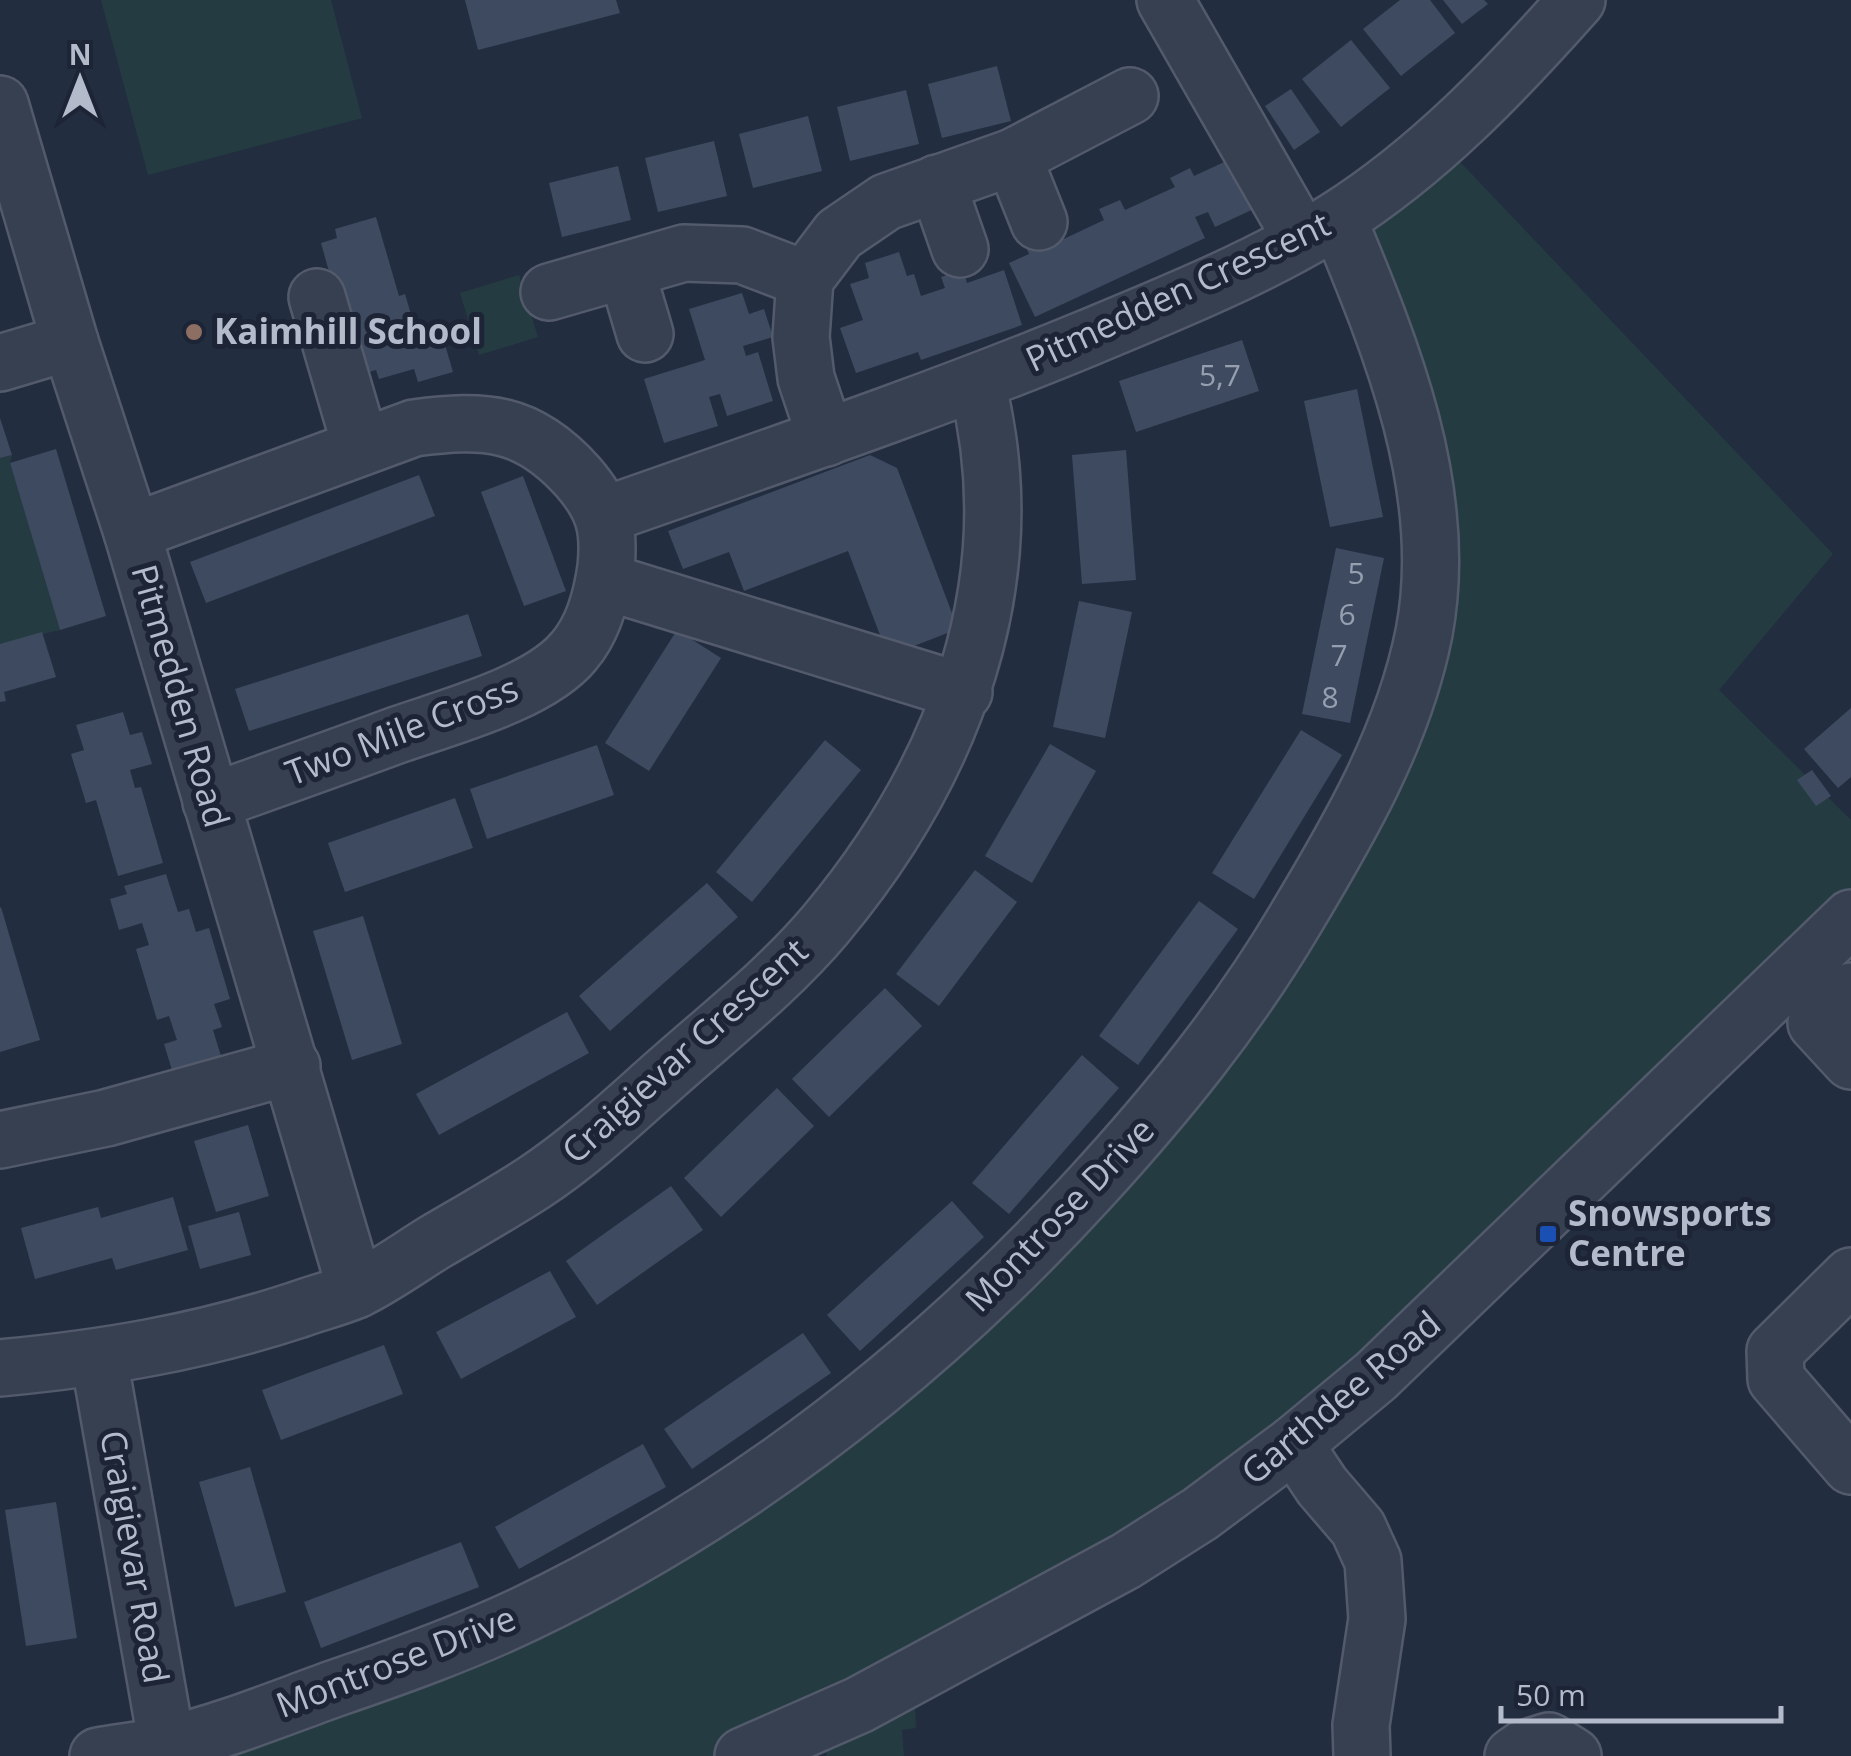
<svg xmlns="http://www.w3.org/2000/svg" width="1851" height="1756" viewBox="0 0 1851 1756" font-family="'Open Sans',sans-serif">
	<style>
		.green { fill: #243c41 }
		.building { fill: #3e4a60 }
		.lines { fill: none; stroke-linecap: round; stroke-linejoin: round }
		.minor-casing { stroke: #525a6b; stroke-width: 60 }
		.minor { stroke: #374050; stroke-width: 55 }
		.education-dot { fill: #8d6e63; stroke: #1c2435; stroke-width: 4 }
		.transit-dot { fill: #1a4fb4; stroke: #1c2435; stroke-width: 4 }
		.labels { text-anchor: middle; stroke-width: 10; stroke-linejoin: round; paint-order: stroke }
		.number-label { font-size: 30px; fill: #969fb0 }
		.street-label { font-size: 35px; fill: #b3bbcb; stroke: #1c2435 }
		.poi-label { font-size: 35px; font-weight: bold; fill: #b3bbcb; stroke: #1c2435; text-anchor: start }
	</style>
	<rect width="100%" height="100%" fill="#222d40"/>
	<!-- green -->
	<g class="green">
		<path d="M101 0H331L362 118 148 175Z"/>
		<path d="M1439 143 1465 167 1833 554 1719 690 1851 820V918L1294 1444 743 1756H169L367 1678 894 1379 1287 934 1429 576 1338 219Z"/>
		<path d="M519 275 538 337 479 355 460 293Z"/>
		<path d="M12 455 10 463 60 630 0 644V458Z"/>
		<path d="M915 1705 916 1728 902 1730 904 1756H827L824 1748Z"/>
	</g>
	<!-- building -->
	<g class="building">
		<path d="M465 0H616L620 13 478 50Z"/>
		<path d="M1400 0H1430L1455 33 1401 76 1363 29Z"/>
		<path d="M1443 0H1484L1488 4 1462 24Z"/>
		<path d="M1351 40 1390 88 1341 127 1302 79Z"/>
		<path d="M997 66 1011 121 942 138 928 84Z"/>
		<path d="M1291 89 1320 132 1294 150 1265 106Z"/>
		<path d="M906 90 919 144 850 161 837 107Z"/>
		<path d="M808 116 822 171 753 188 739 134Z"/>
		<path d="M714 141 727 196 658 212 645 158Z"/>
		<path d="M1235 157 1258 207 1215 227 1208 212 1195 217 1205 238 1035 317 1009 263 1029 254 1025 245H1051L1104 220 1099 209 1120 200 1125 210 1175 187 1170 178 1190 168 1194 176Z"/>
		<path d="M618 166 631 220 562 237 549 183Z"/>
		<path d="M376 217 399 296 405 294 415 328 408 330 411 340 441 331 453 372 418 382 414 369 379 379 376 370 358 375 321 243 337 238 335 229Z"/>
		<path d="M899 252 907 276 914 274 921 296 945 288 941 277 963 270 967 283 1004 270 1022 325 921 360 918 352 856 373 840 328 863 320 850 284 869 278 865 263Z"/>
		<path d="M742 293 749 314 764 309 773 337 743 346 746 356 758 352 773 401 727 416 720 394 709 397 718 426 664 443 644 379 705 360 689 309Z"/>
		<path d="M1242 340 1259 391 1136 432 1119 381Z"/>
		<path d="M1357 389 1383 517 1330 527 1304 401Z"/>
		<path d="M0 418 12 455 0 458Z"/>
		<path d="M56 449 106 616 60 630 10 463Z"/>
		<path d="M1126 450 1136 580 1082 584 1072 455Z"/>
		<path d="M870 455 897 468 958 629 888 656 848 551 744 591 729 552 683 569 668 531Z"/>
		<path d="M419 475 435 516 206 603 190 562Z"/>
		<path d="M523 476 566 591 524 606 481 492Z"/>
		<path d="M1336 548 1384 558 1350 723 1302 714Z"/>
		<path d="M1079 601 1132 612 1105 738 1053 727Z"/>
		<path d="M468 614 482 656 249 731 235 689Z"/>
		<path d="M677 630 721 658 649 771 605 743Z"/>
		<path d="M42 632 56 677 4 692 6 701 0 702V644Z"/>
		<path d="M1851 708V777L1838 788 1804 749Z"/>
		<path d="M123 712 130 735 142 732 152 764 130 770 135 788 141 787 163 863 118 876 96 800 86 803 71 754 84 750 76 725Z"/>
		<path d="M1301 730 1342 755 1254 899 1212 873Z"/>
		<path d="M825 740 861 770 752 902 716 872Z"/>
		<path d="M1050 744 1096 771 1032 883 985 856Z"/>
		<path d="M597 745 614 795 487 839 470 789Z"/>
		<path d="M1812 770 1831 796 1816 806 1797 780Z"/>
		<path d="M455 798 473 848 345 892 328 843Z"/>
		<path d="M975 870 1017 902 939 1006 896 974Z"/>
		<path d="M166 874 178 912 189 909 196 932 209 928 230 999 214 1004 222 1027 213 1030 224 1066 175 1080 164 1044 177 1040 169 1016 157 1020 136 949 149 945 142 923 119 930 110 899 127 894 124 886Z"/>
		<path d="M707 883 738 917 610 1031 579 996Z"/>
		<path d="M1199 901 1238 929 1138 1065 1099 1036Z"/>
		<path d="M1 907 40 1040 0 1052V908Z"/>
		<path d="M363 916 402 1044 352 1060 313 931Z"/>
		<path d="M885 988 922 1026 829 1117 792 1079Z"/>
		<path d="M567 1012 589 1053 439 1135 416 1094Z"/>
		<path d="M1082 1055 1119 1088 1009 1214 972 1183Z"/>
		<path d="M777 1088 814 1126 721 1217 684 1178Z"/>
		<path d="M248 1125 269 1196 216 1212 194 1141Z"/>
		<path d="M671 1186 703 1230 597 1305 566 1261Z"/>
		<path d="M173 1197 188 1250 116 1270 112 1258 35 1279 21 1228 98 1207 101 1218Z"/>
		<path d="M952 1201 984 1237 860 1351 827 1315Z"/>
		<path d="M239 1212 251 1255 200 1269 188 1226Z"/>
		<path d="M550 1271 576 1317 461 1379 436 1332Z"/>
		<path d="M803 1333 831 1373 692 1469 664 1429Z"/>
		<path d="M384 1345 403 1394 281 1440 262 1390Z"/>
		<path d="M643 1444 666 1487 519 1569 495 1527Z"/>
		<path d="M250 1467 286 1592 235 1607 199 1482Z"/>
		<path d="M56 1502 77 1638 26 1646 5 1510Z"/>
		<path d="M461 1542 479 1587 321 1648 304 1602Z"/>
	</g>
	<g class="lines">
		<!-- minor casing -->
		<g class="minor-casing">
			<g id="minor">
				<path d="M1165 0 1302 239"/>
				<path d="M0 104 70 342 132 532 356 1290"/>
				<path d="M1013 157 1039 222"/>
				<path d="M937 183 960 249"/>
				<path d="M626 270 645 334"/>
				<path d="M549 292 684 253 742 255 805 279"/>
				<path d="M317 297 361 447"/>
				<path d="M0 363 70 342"/>
				<path d="M826 438 806 378 801 337 805 279 839 234 886 202 1013 157 1130 96"/>
				<path d="M605 515C767 458 930 403 1090 337 1170 304 1263 266 1336 220 1429 161 1505 81 1577 0"/>
				<path d="M132 532 414 428C485 419 527 420 578 477 604 507 610 528 606 567 602 596 593 629 574 651 540 693 448 717 397 735 335 758 273 780 211 802"/>
				<path d="M604 581 964 692"/>
				<path d="M1851 991 1816 1023 1851 1061"/>
				<path d="M0 1140 106 1118 292 1066"/>
				<path d="M1851 1276 1775 1351 1776 1379 1851 1466"/>
				<path d="M99 1359 169 1756"/>
				<path d="M0 1368C105 1358 196 1343 297 1310 316 1303 337 1298 356 1290 383 1277 409 1258 435 1242 469 1222 503 1203 535 1182 582 1151 625 1110 667 1073 721 1025 780 979 826 924 953 772 1027 582 977 384"/>
				<path d="M1294 1444 1322 1486 1358 1528 1373 1561 1377 1619 1361 1725 1362 1756"/>
				<path d="M98 1756C120 1752 143 1750 165 1745 223 1732 280 1708 336 1688 400 1666 464 1643 525 1614 742 1510 928 1365 1090 1188 1167 1104 1237 1018 1295 920 1349 830 1403 738 1424 633 1451 491 1391 347 1338 219"/>
				<path d="M743 1756 859 1705 1126 1561 1200 1514 1294 1444 1376 1376 1851 918"/>
				<path d="M1513 1756 1523 1749 1549 1741 1573 1756"/>
			</g>
		</g>
		<!-- minor -->
		<use href="#minor" class="minor"/>
	</g>
	<!-- markers -->
	<circle class="education-dot" cx="194" cy="332" r="10"/>
	<rect class="transit-dot" x="1538" y="1224" width="20" height="20" rx="5"/>
	<g class="labels">
		<!-- number labels -->
		<g class="number-label">
			<text x="1220" y="386">5,7</text>
			<text x="1356" y="584">5</text>
			<text x="1347" y="625">6</text>
			<text x="1339" y="666">7</text>
			<text x="1330" y="708">8</text>
		</g>
		<!-- street labels -->
		<g class="street-label">
			<text transform="translate(1178 292) rotate(-25)" y="12">Pitmedden Crescent</text>
			<text transform="translate(180 696) rotate(74)" y="12">Pitmedden Road</text>
			<text transform="translate(402 731) rotate(-21)" y="12">Two Mile Cross</text>
			<text transform="translate(685 1051) rotate(-42)" y="12">Craigievar Crescent</text>
			<text transform="translate(1060 1215) rotate(-46)" y="12">Montrose Drive</text>
			<text transform="translate(1341 1398) rotate(-40)" y="12">Garthdee Road</text>
			<text transform="translate(134 1557) rotate(80)" y="12">Craigievar Road</text>
			<text transform="translate(396 1662) rotate(-21)" y="12">Montrose Drive</text>
		</g>
		<!-- poi labels -->
		<g class="poi-label">
			<text x="214" y="344">Kaimhill School</text>
			<text x="1568" y="1226">Snowsports<tspan x="1568" dy="40">Centre</tspan></text>
		</g>
	</g>
	<!-- north arrow -->
	<g transform="translate(80 80)" stroke="#1c2435" stroke-width="8" paint-order="stroke">
	<path d="M0-8L18 38L0 25L-18 38Z" fill="#b3bbcb"/>
	<text y="-15" font-size="28" font-weight="bold" text-anchor="middle" fill="#b3bbcb">N</text>
	</g>
	<!-- scale -->
	<path d="M1501 1706v15h280v-15" fill="none" stroke="#b3bbcb" stroke-width="5"/>
	<text x="1516" y="1706" font-size="30" fill="#b3bbcb" stroke="#1c2435" stroke-width="8" paint-order="stroke">50 m</text>
</svg>
